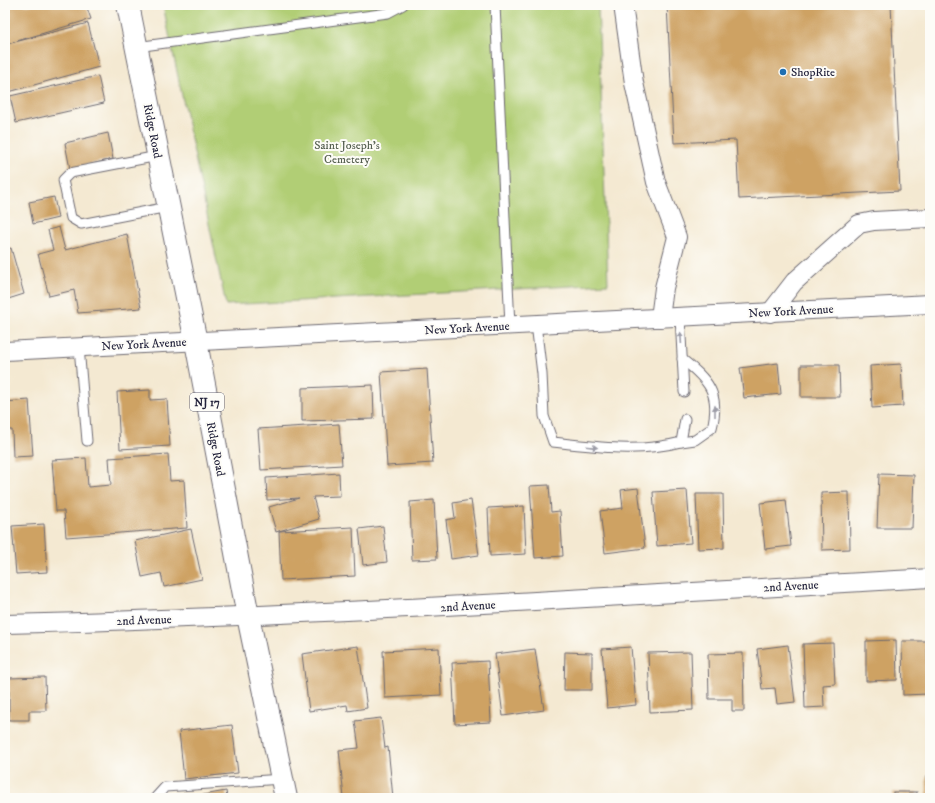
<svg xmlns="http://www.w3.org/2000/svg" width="935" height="803" viewBox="0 0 935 803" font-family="'IM FELL DW Pica',serif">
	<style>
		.green { fill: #b1ce75; stroke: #6a7858 }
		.building { fill: #cea264 }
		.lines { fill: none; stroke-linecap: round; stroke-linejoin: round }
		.lane-casing { stroke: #6c6870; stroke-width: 11 }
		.street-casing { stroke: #6c6870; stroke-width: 20 }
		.primary-casing { stroke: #6c6870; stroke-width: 24 }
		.lane { stroke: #fff; stroke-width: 9 }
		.street { stroke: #fff; stroke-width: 18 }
		.primary { stroke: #fff; stroke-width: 22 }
		.oneway { fill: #9c9ca7 }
		.poi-dot { fill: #1f6fb2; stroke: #fdfcf7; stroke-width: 1.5 }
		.labels { text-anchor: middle; stroke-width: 4; stroke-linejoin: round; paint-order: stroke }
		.shield { fill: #fdfcf7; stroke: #646373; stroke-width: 1 }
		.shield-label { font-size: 11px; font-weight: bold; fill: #22223b }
		.poi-label { font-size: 12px; fill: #22223b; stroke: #fdfcf7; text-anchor: start }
		.street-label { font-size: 12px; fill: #22223b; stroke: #fdfcf7 }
		.park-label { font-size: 12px; fill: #545e4f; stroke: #fdfcf7 }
	</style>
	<rect width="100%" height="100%" fill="#fdfcf7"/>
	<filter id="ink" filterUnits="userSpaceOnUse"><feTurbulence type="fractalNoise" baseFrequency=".025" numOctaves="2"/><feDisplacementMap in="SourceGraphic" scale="8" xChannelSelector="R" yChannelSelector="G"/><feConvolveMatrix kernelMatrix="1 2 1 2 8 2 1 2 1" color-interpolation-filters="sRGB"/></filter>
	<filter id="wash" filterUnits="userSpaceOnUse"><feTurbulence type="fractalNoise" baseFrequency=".012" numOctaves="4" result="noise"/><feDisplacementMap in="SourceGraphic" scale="16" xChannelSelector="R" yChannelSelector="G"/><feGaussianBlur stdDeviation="0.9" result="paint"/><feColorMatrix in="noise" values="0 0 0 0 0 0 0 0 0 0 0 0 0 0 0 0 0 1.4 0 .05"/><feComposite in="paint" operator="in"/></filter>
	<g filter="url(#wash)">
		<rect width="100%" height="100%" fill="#f4e9d2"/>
		<!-- green -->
		<path class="green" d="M163 5H598L608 284 226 305Z"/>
		<g id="blocks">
			<!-- building -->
			<g class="building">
				<path d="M5 5H86L91 19 7 44 88 23 99 67 5 93Z"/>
				<path d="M667 5H891L900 191 739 199 736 140 674 143Z"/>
				<path d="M98 76 104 103 16 123 10 96Z"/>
				<path d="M108 133 113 159 70 169 65 143Z"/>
				<path d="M54 197 58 218 33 224 29 202Z"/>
				<path d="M59 227 65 250 127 234 141 308 78 313 74 290 49 296 38 254 53 250 48 230Z"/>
				<path d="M11 248 24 294 5 300V250Z"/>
				<path d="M778 363 781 394 744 398 740 368Z"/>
				<path d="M901 364 903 406 872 408 870 366Z"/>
				<path d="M801 365H839L840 397H801Z"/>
				<path d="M427 369 433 463 387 466 381 372Z"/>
				<path d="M373 385 374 419 302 421V388Z"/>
				<path d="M150 390V400L167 399 170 446 120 449 117 392Z"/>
				<path d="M29 400 33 456 13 457 12 430H5V402Z"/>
				<path d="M339 424 342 465 261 470 258 429Z"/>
				<path d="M168 454 170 481 184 480 187 528 66 537 64 511H56L52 460 86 458 88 487 111 485 109 458Z"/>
				<path d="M339 473 340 496 313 497 319 519 279 531 353 527 355 576 281 580 279 531 276 532 269 507 299 498 267 500 266 478Z"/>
				<path d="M879 474 914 475 912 528H877Z"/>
				<path d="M549 485 551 512 560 511 563 556 535 558 530 486Z"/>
				<path d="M638 488 645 548 605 553 600 511 623 508 621 490Z"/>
				<path d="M687 490 691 543 657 546 653 492Z"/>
				<path d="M849 492 850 549 822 550 821 493Z"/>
				<path d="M696 494H723L724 548 698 549Z"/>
				<path d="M434 500 437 559 412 560 410 502Z"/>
				<path d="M471 500 479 555 451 559 446 520 455 518 453 503Z"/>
				<path d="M786 500 791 546 765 549 760 503Z"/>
				<path d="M524 506 526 554 490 556 488 508Z"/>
				<path d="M44 524 47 572 16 574 12 526Z"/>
				<path d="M383 526 387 562 363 565 359 529Z"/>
				<path d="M191 529 202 579 164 587 161 573 142 577 135 541Z"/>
				<path d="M896 640 897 680 866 681V641Z"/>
				<path d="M902 641H927L928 694 903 695Z"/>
				<path d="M833 643 835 684 823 685 824 707 805 708 803 644Z"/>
				<path d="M788 645 795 702 777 704 775 688 762 689 757 649Z"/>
				<path d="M358 646 367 708 348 711 347 705 309 711 302 654Z"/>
				<path d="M631 647 636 705 607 708 602 649Z"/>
				<path d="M439 648 441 695 385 698 383 651Z"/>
				<path d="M535 649 544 710 503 716 495 654Z"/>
				<path d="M565 652 592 653V690H564Z"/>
				<path d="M691 652 693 710 650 712 648 653Z"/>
				<path d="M743 653 744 711H732V699H709L708 654Z"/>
				<path d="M488 661 491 722 455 724 452 663Z"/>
				<path d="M45 677 46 711H29V720H9V678Z"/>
				<path d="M381 718 385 748 388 747 393 798H344L339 750 359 748 355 721Z"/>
				<path d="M232 725 238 773 184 779 179 731Z"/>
				<path d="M926 776H930V798H927Z"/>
				<path d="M226 791 227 798H193L192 797Z"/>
				<rect x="893" y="792" width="24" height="6"/>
			</g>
		</g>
	</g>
	<g filter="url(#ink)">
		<use href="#blocks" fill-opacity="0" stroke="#6c6870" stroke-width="1"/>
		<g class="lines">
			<!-- lane casing -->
			<g class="lane-casing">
				<g id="lane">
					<path d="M495 5 510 326"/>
					<path d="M136 47 388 13 403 5"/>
					<path d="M158 156 70 173 63 180 71 218 81 224 168 207"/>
					<path d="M680 317 684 392"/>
					<path d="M536 324 542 374 544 416 553 442C595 447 640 453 681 442L685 419"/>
					<path d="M79 347 87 441"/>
					<path d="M681 442 695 440 712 428C721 393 708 380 682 359"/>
					<path d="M155 798 165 787 282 779"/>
				</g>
			</g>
			<!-- street casing -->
			<g class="street-casing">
				<g id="street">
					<path d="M623 5 634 83 656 182 677 237 664 288 660 318"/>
					<path d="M770 313 794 282 859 224 874 221 930 218"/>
					<path d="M5 351 930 304"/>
					<path d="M5 624C314 616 622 596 930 578"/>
				</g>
			</g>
			<!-- primary casing -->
			<g class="primary-casing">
				<path id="primary" d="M128 5 196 342 248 616 286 798"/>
			</g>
			<!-- lane -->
			<use href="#lane" class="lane"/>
			<!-- street -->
			<use href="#street" class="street"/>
			<!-- primary -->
			<use href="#primary" class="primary"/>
		</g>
		<!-- one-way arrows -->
		<defs><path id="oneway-solid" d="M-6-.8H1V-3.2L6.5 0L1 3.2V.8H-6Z"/></defs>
		<g class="oneway">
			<use href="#oneway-solid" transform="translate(681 338) rotate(-94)"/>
			<use href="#oneway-solid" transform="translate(715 411) rotate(-90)"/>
			<use href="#oneway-solid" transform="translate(592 447) rotate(7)"/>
		</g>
	</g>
	<!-- markers -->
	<circle class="poi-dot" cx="783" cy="72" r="4"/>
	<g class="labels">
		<!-- shield labels -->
		<rect class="shield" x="190" y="393" width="34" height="18" rx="3"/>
		<g class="shield-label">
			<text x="207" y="406">NJ 17</text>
		</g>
		<!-- poi labels -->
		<g class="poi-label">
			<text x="791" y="76">ShopRite</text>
		</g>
		<!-- street labels -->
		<g class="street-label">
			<text transform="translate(153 131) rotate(79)" y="4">Ridge Road</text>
			<text transform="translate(791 311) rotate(-3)" y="4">New York Avenue</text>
			<text transform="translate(467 328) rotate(-3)" y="4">New York Avenue</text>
			<text transform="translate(144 344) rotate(-3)" y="4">New York Avenue</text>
			<text transform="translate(216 449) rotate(79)" y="4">Ridge Road</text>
			<text transform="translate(791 586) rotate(-3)" y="4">2nd Avenue</text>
			<text transform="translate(468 606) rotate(-3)" y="4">2nd Avenue</text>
			<text transform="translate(144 620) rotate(-2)" y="4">2nd Avenue</text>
		</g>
		<!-- park labels -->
		<g class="park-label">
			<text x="347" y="149">Saint Joseph's<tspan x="347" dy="14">Cemetery</tspan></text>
		</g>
	</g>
	<!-- margin -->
	<rect width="935" height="803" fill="none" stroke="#fdfcf7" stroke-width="20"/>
</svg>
